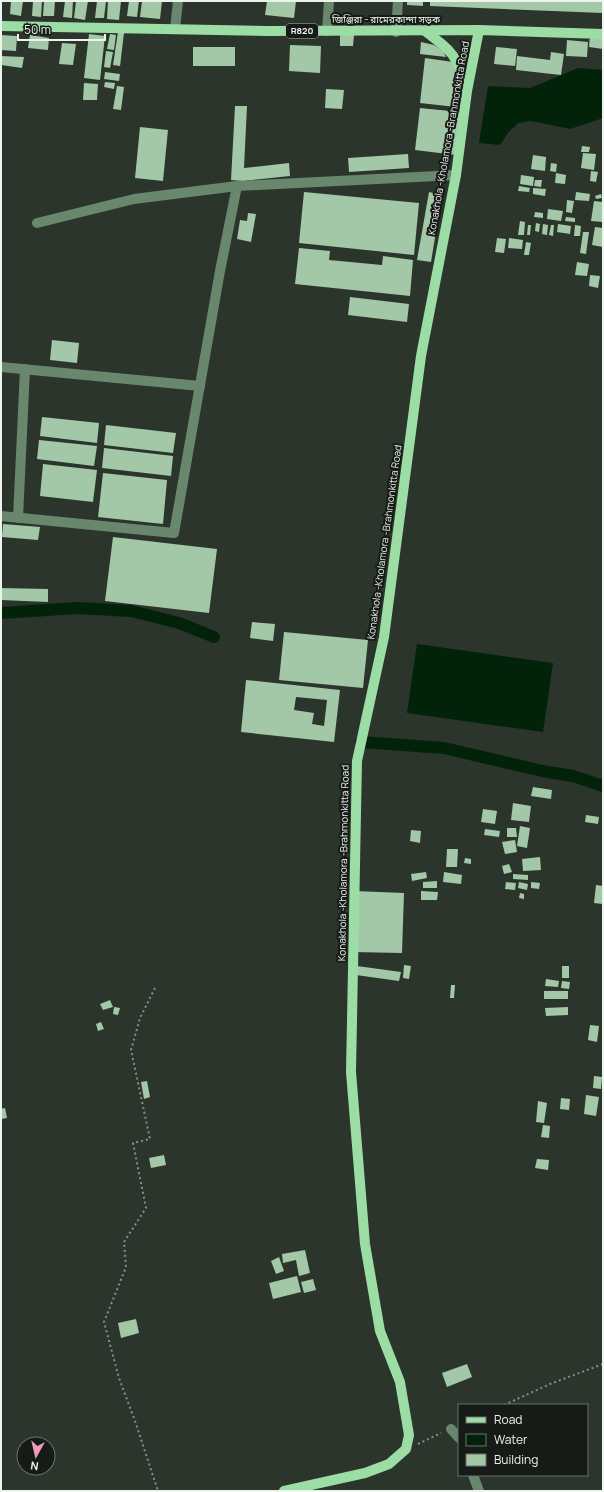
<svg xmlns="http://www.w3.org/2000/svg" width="604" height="1492" viewBox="0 0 604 1492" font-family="Manrope,'Noto Sans Bengali',sans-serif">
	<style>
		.water { fill: #022209 }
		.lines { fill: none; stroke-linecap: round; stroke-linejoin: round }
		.canal { stroke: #022209; stroke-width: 12 }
		.building { fill: #a3c8a7; fill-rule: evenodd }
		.path { stroke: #878f88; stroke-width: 2; stroke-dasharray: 2 3; stroke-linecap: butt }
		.minor { stroke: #68876c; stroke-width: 10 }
		.major { stroke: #9bdda5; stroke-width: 10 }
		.labels { text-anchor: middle; stroke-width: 4; stroke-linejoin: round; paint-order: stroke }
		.shield { fill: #171b17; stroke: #adb2ad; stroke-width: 1 }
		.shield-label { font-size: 9px; font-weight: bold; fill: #edf3ed }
		.street-label { font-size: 10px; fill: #edf3ed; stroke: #171b17 }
	</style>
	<rect width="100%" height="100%" fill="#2b352c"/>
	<!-- water -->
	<g class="water">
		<path d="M578 68 603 70V118L570 129 531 121 518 123 508 133 500 145 479 143 488 86 530 88Z"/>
		<path d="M417 644 553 663 543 732 407 713Z"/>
	</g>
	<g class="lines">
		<!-- canal -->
		<g class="canal">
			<path d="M1 613 77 608 131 611 179 623 214 637"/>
			<path d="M361 742 444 748 542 771 573 776 603 786"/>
		</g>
	</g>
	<!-- building -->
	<g class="building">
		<path d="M11 1H23L21 16 10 14Z"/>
		<path d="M33 1H42L41 17 32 16Z"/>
		<path d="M44 1H55L54 16H43Z"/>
		<path d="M65 1H73L72 18 63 17Z"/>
		<path d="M76 1H88L85 20 74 18Z"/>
		<path d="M97 1H106L104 18H95Z"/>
		<path d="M108 1H121L119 20 107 19Z"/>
		<path d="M129 1H139L137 17 127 16Z"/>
		<path d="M142 1H162L160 19 140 17Z"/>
		<path d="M267 1H296L294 18 265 15Z"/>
		<path d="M407 1H423V6L407 5Z"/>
		<path d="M430 1H603V13L430 6Z"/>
		<path d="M118 32 124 33 120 66 113 65Z"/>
		<path d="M89 34 105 36 100 80 84 78Z"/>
		<path d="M110 34 116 35 114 50 107 49Z"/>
		<path d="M1 35 17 36 16 51 1 50Z"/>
		<path d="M30 35 49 38 48 50 28 48Z"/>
		<path d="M340 35H354L353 46H340Z"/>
		<path d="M590 35 603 36V49L589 47Z"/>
		<path d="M567 40 588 42 587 57 566 56Z"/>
		<path d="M421 42 434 45 443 51 446 57 420 54Z"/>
		<path d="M62 43 76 44 73 65 59 64Z"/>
		<path d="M290 45 321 46 320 73 289 71Z"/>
		<rect x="193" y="47" width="42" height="19"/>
		<path d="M496 47 517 49 515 66 494 64Z"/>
		<path d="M106 51 113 52 110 68 104 67Z"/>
		<path d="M551 52 564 54 561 75 516 70 517 56 550 60Z"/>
		<path d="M1 56 24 57 22 68 1 65Z"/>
		<path d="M425 58 453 62 457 80 459 83 456 107 420 103Z"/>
		<path d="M105 72 120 74 119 81 104 79Z"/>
		<path d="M105 82 115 83 114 89 104 87Z"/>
		<path d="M84 83 98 84 97 100H83Z"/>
		<path d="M117 86 124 87 121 110 113 109Z"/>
		<path d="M326 89 344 90 342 109 325 108Z"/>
		<path d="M235 106H247L244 168 289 163 290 176 243 181 231 180Z"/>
		<path d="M420 108 460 112 456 155 415 150Z"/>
		<path d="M140 127 168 130 163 181 135 178Z"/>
		<path d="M582 146 590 147 589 152H581Z"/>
		<path d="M583 153 596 154 594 170 581 168Z"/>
		<path d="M408 154 409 168 349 172 348 158Z"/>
		<path d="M533 155 546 157 545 171 531 169Z"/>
		<path d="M551 163 557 164 556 172 550 171Z"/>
		<path d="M591 171 598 172 596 182 590 181Z"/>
		<path d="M556 173 566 175 565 184 555 183Z"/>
		<path d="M521 175 534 177 533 186 520 184Z"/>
		<path d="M535 180H542L541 187 534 186Z"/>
		<path d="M519 186 530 188 529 192 518 191Z"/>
		<path d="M533 188 546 189 545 196 533 194Z"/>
		<path d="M304 192 419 203 414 255 299 243Z"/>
		<path d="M429 192 442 195 431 262 417 260Z"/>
		<path d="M576 192 590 194 589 201 575 200Z"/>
		<path d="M601 194 602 198 596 199 595 196Z"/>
		<path d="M567 200 574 201 572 213 566 212Z"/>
		<path d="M594 201 603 202V222L591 221Z"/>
		<path d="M548 209 563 211 561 221 547 219Z"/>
		<path d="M535 212 543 213V218L534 217Z"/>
		<path d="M248 213 256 214 251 242 237 239 240 220 247 221Z"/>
		<path d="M566 217 575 218V222L565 221Z"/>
		<path d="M520 221 525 222 524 235H518Z"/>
		<path d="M536 223 540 224 539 232 535 231Z"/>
		<path d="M543 224 548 225 547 235 542 234Z"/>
		<path d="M558 224 571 226 570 234 557 232Z"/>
		<path d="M528 225H531L530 235H527Z"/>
		<path d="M551 225H554L553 236 549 235Z"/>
		<path d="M575 225 581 226 580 236H574Z"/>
		<path d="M595 227 603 228V247L592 245Z"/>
		<path d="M583 232H589L586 254 580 253Z"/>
		<path d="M497 238 506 239 504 253 495 252Z"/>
		<path d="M509 238 523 240 522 249 508 248Z"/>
		<path d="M526 242 531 243 529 255H524Z"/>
		<path d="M299 248 330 251 329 260 382 265 383 256 413 260 410 296 295 284Z"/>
		<path d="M577 262 589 264 587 276 575 275Z"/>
		<path d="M590 275 600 276 598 288 589 286Z"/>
		<path d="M350 297 409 304 407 322 348 315Z"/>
		<path d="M52 340 79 343 77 363 50 360Z"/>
		<path d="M42 417 99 423 97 443 40 436Z"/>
		<path d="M106 425 176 433 173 453 104 445Z"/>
		<path d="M39 440 97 446 94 466 37 459Z"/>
		<path d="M104 448 173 456 171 476 102 468Z"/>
		<path d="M43 464 97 470 93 502 40 496Z"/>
		<path d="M103 473 167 480 163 524 98 517Z"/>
		<path d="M3 524 40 527 38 540 2 537Z"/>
		<path d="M113 537 217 549 209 613 105 601Z"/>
		<path d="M1 588 48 589V602L1 600Z"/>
		<path d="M252 622 275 624 273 641 250 638Z"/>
		<path d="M284 632 368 640 363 688 279 680Z"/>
		<path d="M246 680 340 690 334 742 241 732ZM296 697 327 700 324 726 312 724 314 713 294 710Z"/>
		<path d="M533 787 552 790 551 799 531 796Z"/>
		<path d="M513 803 531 806 529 822 511 820Z"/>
		<path d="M483 809 497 811 495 824 481 822Z"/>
		<path d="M586 815 599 817 598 824 585 822Z"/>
		<path d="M520 826 530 828 527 848 517 846Z"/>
		<path d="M507 828H516L517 837H507Z"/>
		<path d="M485 829 500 831 499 837 484 835Z"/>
		<path d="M411 830 421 831 420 843 410 841Z"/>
		<path d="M515 840 517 852 505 854 502 842Z"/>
		<path d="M447 849H458L457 867H446Z"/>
		<path d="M540 857 541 870 523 871 522 859Z"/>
		<path d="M465 858 471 859V864L464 863Z"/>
		<path d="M509 864 512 872 504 874 502 866Z"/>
		<path d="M426 872 427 878 412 881 411 874Z"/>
		<path d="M444 872 462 875 461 884 443 882Z"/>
		<path d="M513 874 528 875V880L513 879Z"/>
		<path d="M437 881V888H423V882Z"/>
		<path d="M506 882 516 883 515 890 505 889Z"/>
		<path d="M519 882 528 884 527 890 518 888Z"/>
		<path d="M531 882 540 883 539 889 531 888Z"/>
		<path d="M596 885 603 886V904L594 903Z"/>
		<path d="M354 891 404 893 402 953 352 952Z"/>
		<path d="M421 891 438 892 437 900H421Z"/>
		<path d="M520 893 524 894V899L519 898Z"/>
		<path d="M404 965 411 966 409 979 403 978Z"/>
		<path d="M357 966 401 972 399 981 356 975Z"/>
		<rect x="562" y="966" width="7" height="12"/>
		<path d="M546 979 559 981 558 987 545 986Z"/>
		<path d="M562 981 570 982 569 989 561 988Z"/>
		<path d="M451 985H455L454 998H450Z"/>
		<rect x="544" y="991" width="24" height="8"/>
		<path d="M110 1000 113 1007 103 1010 100 1004Z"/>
		<path d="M114 1007 120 1008 118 1015 113 1014Z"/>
		<path d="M568 1007V1015L546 1016 545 1008Z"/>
		<path d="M101 1022 104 1029 98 1031 96 1024Z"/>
		<path d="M590 1025 599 1026 597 1042 588 1040Z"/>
		<path d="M594 1076 602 1077 601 1089 593 1088Z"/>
		<path d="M147 1081 150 1097 144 1099 141 1082Z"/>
		<path d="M586 1095 599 1097 596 1116 584 1114Z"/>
		<path d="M561 1098 570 1099 569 1110 560 1109Z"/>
		<path d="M538 1101 547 1103 544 1123 536 1122Z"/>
		<path d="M5 1108 7 1118 1 1119V1109Z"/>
		<path d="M543 1125 550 1126 549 1138 541 1137Z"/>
		<path d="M164 1155 166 1165 151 1168 149 1158Z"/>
		<path d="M537 1159 549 1160 548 1170 535 1168Z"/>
		<path d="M305 1250 310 1273 299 1276 296 1260 283 1263 282 1254Z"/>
		<path d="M279 1257 284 1271 276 1274 271 1261Z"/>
		<path d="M297 1276 301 1292 273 1299 269 1283Z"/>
		<path d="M313 1279 316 1290 304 1293 301 1282Z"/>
		<path d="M136 1319 139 1333 121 1338 118 1323Z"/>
		<path d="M467 1364 472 1377 447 1387 442 1373Z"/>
	</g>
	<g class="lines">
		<!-- path -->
		<g class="path">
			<path d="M155 988 140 1018 131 1050 150 1139 133 1143 146 1208 124 1242 126 1267 104 1322 119 1378 135 1421 158 1491"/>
			<path d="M504 1405 550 1384 603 1364"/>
			<path d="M418 1444 441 1433"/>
		</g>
		<!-- minor -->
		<g class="minor">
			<path d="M175 29 178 1"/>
			<path d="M327 31 329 1"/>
			<path d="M396 32 398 1"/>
			<path d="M37 223 134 199 237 186 456 175"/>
			<path d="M1 367 200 386"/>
			<path d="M1 516 174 533 220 271 237 186"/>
			<path d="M18 518 25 369"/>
			<path d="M451 1429 459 1438"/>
			<path d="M473 1475 479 1491"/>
		</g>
		<!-- major -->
		<g class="major">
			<path d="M1 26 268 31 479 30 603 34"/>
			<path d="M425 31C453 52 457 55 466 89"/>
			<path d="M284 1491 365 1473 389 1464 406 1449 409 1435 400 1382 380 1331 365 1244 351 1072 357 761 384 637 421 356 456 175 467 91 479 30"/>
		</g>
	</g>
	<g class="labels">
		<!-- shield labels -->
		<rect class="shield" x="286" y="24" width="32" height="14" rx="3"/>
		<g class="shield-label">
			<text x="302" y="34">R820</text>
		</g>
		<!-- street labels -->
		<g class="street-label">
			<text x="386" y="23">জিঞ্জিরা - রামেরকান্দা সড়ক</text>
			<text transform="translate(448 138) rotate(-80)" y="4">Konakhola -Kholamora -Brahmonkitta Road</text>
			<text transform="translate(384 542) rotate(-82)" y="4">Konakhola -Kholamora -Brahmonkitta Road</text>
			<text transform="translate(343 863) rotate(-89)" y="4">Konakhola -Kholamora -Brahmonkitta Road</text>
		</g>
	</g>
	<!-- border -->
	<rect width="604" height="1492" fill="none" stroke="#edf3ed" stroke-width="4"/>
	<!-- legend -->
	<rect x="458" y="1404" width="130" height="72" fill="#171b17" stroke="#6d716d"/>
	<rect x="466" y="1417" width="20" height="6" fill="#9bdda5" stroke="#6d716d"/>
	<text x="494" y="1424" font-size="12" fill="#edf3ed">Road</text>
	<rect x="466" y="1434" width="20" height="12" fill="#022209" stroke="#6d716d"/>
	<text x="494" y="1444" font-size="12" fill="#edf3ed">Water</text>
	<rect x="466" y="1454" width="20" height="12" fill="#a3c8a7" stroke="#6d716d"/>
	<text x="494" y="1464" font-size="12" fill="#edf3ed">Building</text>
	<!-- north arrow -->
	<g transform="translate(36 1456) rotate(188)"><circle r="19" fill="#171b17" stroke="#6d716d"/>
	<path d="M0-3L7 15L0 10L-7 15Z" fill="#f09ab7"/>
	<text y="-6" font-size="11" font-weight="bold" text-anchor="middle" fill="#edf3ed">N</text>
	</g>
	<!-- scale -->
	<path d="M18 34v6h87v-6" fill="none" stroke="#edf3ed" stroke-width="2"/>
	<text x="24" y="34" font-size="12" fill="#edf3ed" stroke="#171b17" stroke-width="3" paint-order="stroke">50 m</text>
</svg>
